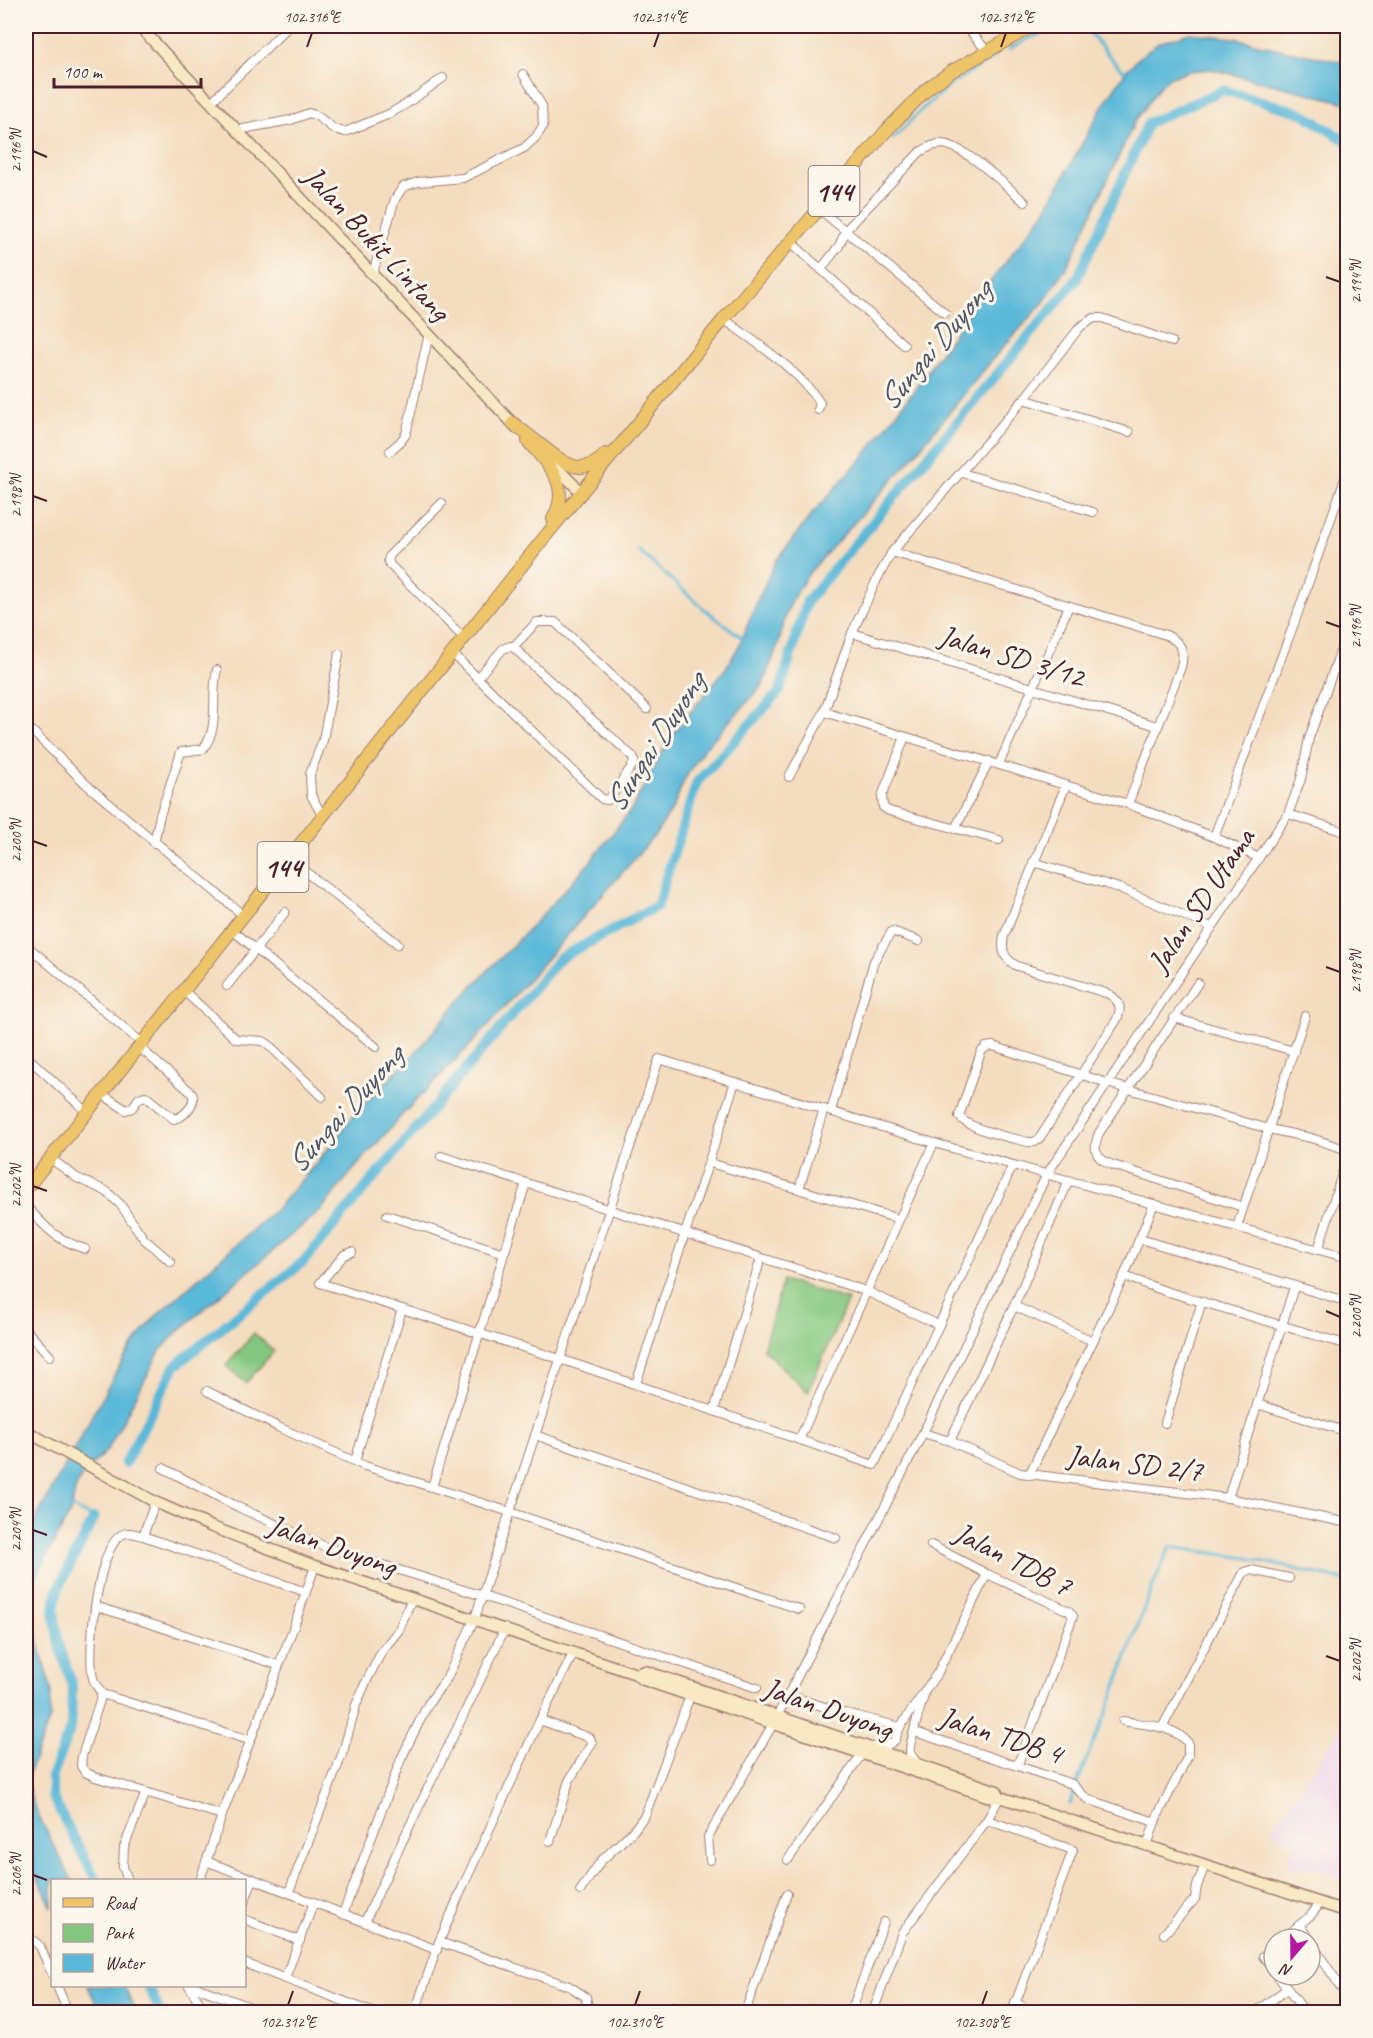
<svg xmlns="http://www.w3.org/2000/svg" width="1373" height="2038" viewBox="0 0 1373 2038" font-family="Caveat,sans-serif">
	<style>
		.built { fill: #ecd1ea }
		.green { fill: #84c77f; stroke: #677355; stroke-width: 1.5 }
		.water { fill: #5ab8d8; stroke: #526c82; stroke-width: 1.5 }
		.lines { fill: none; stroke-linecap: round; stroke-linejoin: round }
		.stream { stroke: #5ab8d8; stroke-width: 3 }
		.canal { stroke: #5ab8d8; stroke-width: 10 }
		.minor-casing { stroke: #9f7e74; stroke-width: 10 }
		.secondary-casing { stroke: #9f7e74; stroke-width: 13 }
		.primary-casing { stroke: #9f7e74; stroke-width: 14 }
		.minor { stroke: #fff; stroke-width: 8 }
		.secondary { stroke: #f8e8c3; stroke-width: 10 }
		.primary { stroke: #eec569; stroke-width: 12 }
		.ticks { fill: none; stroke: #4a1f2b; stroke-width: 2 }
		.labels { text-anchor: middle; stroke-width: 6; stroke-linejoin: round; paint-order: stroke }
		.shield { fill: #fbf7ec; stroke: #7f6065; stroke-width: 1.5 }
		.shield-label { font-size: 28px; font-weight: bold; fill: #4a1f2b }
		.street-label { font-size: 30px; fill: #4a1f2b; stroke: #fbf7ec }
		.water-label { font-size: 32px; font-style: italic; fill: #505568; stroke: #fbf7ec }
		.neatline { fill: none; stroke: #4a1f2b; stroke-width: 2 }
		.ticks-label { font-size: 15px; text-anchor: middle; fill: #4a1f2b }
	</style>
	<rect width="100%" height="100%" fill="#fbf7ec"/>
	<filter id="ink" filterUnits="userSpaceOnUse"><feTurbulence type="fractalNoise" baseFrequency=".0167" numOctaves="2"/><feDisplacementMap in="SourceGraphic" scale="12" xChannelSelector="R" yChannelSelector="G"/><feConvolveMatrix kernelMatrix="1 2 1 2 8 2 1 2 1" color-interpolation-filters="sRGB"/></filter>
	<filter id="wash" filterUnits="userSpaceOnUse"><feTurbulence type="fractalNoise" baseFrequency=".008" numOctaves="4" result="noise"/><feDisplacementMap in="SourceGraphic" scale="24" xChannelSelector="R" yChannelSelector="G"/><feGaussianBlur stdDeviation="1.35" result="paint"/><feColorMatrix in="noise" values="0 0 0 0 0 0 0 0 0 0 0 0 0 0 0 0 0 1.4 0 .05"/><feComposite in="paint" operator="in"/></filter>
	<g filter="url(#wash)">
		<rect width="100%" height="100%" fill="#f4dcbe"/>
		<!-- built -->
		<path class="built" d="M1347 1720V1880L1314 1868H1285L1297 1843 1271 1830Z"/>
		<!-- green -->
		<g class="green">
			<path d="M783 1280 848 1300 808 1392 763 1349Z"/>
			<path d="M254 1333 274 1351 246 1383 226 1366Z"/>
		</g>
		<!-- water -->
		<g class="water">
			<path d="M1190 33 1234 38 1283 50 1347 63V103L1211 69 1188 71 1171 77 1160 86 1135 121 1069 263 1044 302 997 354 907 464 810 572 796 592 786 614 779 642 762 686 703 750 684 780 673 808 656 834 478 1037 402 1115 348 1176 322 1209 176 1333 160 1351 108 1449 83 1474 76 1487 70 1513 40 1569 32 1588 30 1600 39 1645 51 1689 50 1718 27 1778 30 1795 38 1815 72 1880H52V1908L42 1886 26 1859V1537L115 1374 130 1349 155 1317 277 1208 319 1160 356 1112 413 1055 469 990 530 928 591 861 631 810 670 738 726 668 739 646 758 599 776 561 812 514 864 456 916 388 990 282 1043 214 1103 106 1126 71 1141 56 1158 43Z"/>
			<path d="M88 1986H124L136 2012H100Z"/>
		</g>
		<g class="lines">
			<!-- stream -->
			<g class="stream">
				<path d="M1084 26 1116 64 1127 73"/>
				<path d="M1009 49 1025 40 1061 26"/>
				<path d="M893 139 921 110 952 84 996 55"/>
				<path d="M638 550 703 608 745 640"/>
				<path d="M68 1506 94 1518"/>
				<path d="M1070 1804C1080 1769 1098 1736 1111 1701 1130 1649 1146 1597 1170 1547L1247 1558 1348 1581"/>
			</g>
			<!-- canal -->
			<g class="canal">
				<path d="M125 1463 175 1366 304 1261 560 958 657 906 697 782 780 691 807 601 1077 279 1148 123 1223 90 1302 113 1348 142"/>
				<path d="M94 1518 58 1589 54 1609 58 1640 72 1685 71 1727 52 1775V1796L96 1880"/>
				<path d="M148 1986 160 2012"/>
			</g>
		</g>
	</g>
	<g filter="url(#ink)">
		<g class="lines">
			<!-- minor casing -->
			<g class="minor-casing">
				<g id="minor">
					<path d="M582 26V28"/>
					<path d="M966 26 986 50"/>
					<path d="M147 34 155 26"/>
					<path d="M211 102 289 26"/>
					<path d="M238 130 291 120 309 113 317 116 334 129 345 132 389 114 406 104 443 78"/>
					<path d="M819 209 945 313"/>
					<path d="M792 243 904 345"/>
					<path d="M821 269 839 246 846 230 920 152C927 148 933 144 942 144 964 145 1007 187 1025 202"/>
					<path d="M373 273 395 199 403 187 418 182 463 178 524 148 536 137 543 126 542 106 523 74"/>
					<path d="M724 319C757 344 797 368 820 403L818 410"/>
					<path d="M1024 399 1129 432"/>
					<path d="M390 451 401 441 406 434 429 334"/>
					<path d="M962 473 1093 512"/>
					<path d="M442 503 390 555 388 560 390 565 465 639"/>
					<path d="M892 552 1166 635C1182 643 1185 650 1181 667L1128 804"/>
					<path d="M852 633 1157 726"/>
					<path d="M513 647 537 622H555L647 709"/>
					<path d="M453 654 602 799 608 800 610 798 634 763 633 757 513 647 510 646 503 649 477 678"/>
					<path d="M824 712 1128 804 1214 837 1259 858"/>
					<path d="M26 725 87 785 244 916"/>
					<path d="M905 737 882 796 883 807 889 811 999 840"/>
					<path d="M999 764 1069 606"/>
					<path d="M789 777 824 712 852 633 877 579 892 552 1024 399 1080 327 1094 318H1102L1172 342"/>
					<path d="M1066 785 1004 936C1001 950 1004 959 1017 966L1109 994C1121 1002 1122 1009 1116 1021L1039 1139 1034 1142H1028C1012 1138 967 1129 959 1116L981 1052 986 1047 993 1046 1107 1083 1269 1129 1311 1138 1348 1150"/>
					<path d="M1288 814 1348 833"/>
					<path d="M323 817 311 795 310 774 323 740 339 654"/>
					<path d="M955 829 989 761"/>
					<path d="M1214 837 1295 621 1348 470"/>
					<path d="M154 843 160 815 181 752 203 749C221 727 210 696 217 670"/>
					<path d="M289 859 398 944"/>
					<path d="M1033 862 1119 888 1211 927"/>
					<path d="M232 930 376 1047"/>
					<path d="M26 945 142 1043"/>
					<path d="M1198 983 1099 1133C1093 1148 1094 1157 1110 1164L1243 1207"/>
					<path d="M227 986 285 912"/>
					<path d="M184 991 236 1039 263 1041 268 1044 322 1097"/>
					<path d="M1174 1018 1294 1051"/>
					<path d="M26 1056 87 1112"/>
					<path d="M102 1094 126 1110 132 1108 139 1098 145 1096 174 1119C184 1117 197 1104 192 1093L139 1047"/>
					<path d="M831 1111 874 961 892 931 919 941"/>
					<path d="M441 1156 866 1291 939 1325"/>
					<path d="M50 1158 77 1178 106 1191 120 1204 144 1239 171 1262"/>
					<path d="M710 1163 899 1219"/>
					<path d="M799 1189 824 1109"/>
					<path d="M26 1206C45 1227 56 1240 85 1249"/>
					<path d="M387 1215 504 1253"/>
					<path d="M1237 1227 1305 1016"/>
					<path d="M1140 1239 1348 1302"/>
					<path d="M1318 1250 1348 1155"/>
					<path d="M352 1252 344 1255 320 1283 560 1359 874 1465 1013 1165"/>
					<path d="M1124 1276 1165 1291 1348 1345"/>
					<path d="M1014 1306 1093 1341"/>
					<path d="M26 1330 50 1356"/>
					<path d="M636 1384C668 1283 702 1183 735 1082"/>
					<path d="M207 1391 278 1427 365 1466 510 1512 799 1609"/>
					<path d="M1257 1404 1348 1432"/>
					<path d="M714 1411 761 1258"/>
					<path d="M1165 1423 1202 1301"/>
					<path d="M923 1433 950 1441 1020 1473 1228 1498 1348 1523"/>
					<path d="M535 1435 836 1538"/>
					<path d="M799 1440 934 1143"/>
					<path d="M950 1441 1014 1306 1069 1180"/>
					<path d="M355 1461 402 1309"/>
					<path d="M163 1468 238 1507 328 1548 483 1596 757 1688"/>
					<path d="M1029 1475 1124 1276 1154 1204"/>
					<path d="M432 1487 526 1183"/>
					<path d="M1228 1498 1294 1287"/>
					<path d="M155 1502 143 1536C135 1534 128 1531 121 1535 97 1550 87 1652 93 1678 95 1685 99 1689 102 1694L82 1756 81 1766 85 1772 95 1777 222 1815"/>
					<path d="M143 1536 306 1592"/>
					<path d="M931 1545 987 1574 1069 1611 1073 1616 1018 1764"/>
					<path d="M95 1606 278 1665"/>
					<path d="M102 1694 249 1740"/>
					<path d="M788 1695 837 1711 900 1727"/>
					<path d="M540 1720 590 1738 592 1743 569 1781 550 1841"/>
					<path d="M1123 1721C1145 1725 1174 1725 1188 1743V1756L1156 1819 1147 1846"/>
					<path d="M1162 1728 1244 1572 1251 1570 1289 1578"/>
					<path d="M915 1732 1072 1784 1087 1799 1155 1822"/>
					<path d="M872 1747 888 1745 895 1740 900 1727 938 1672 987 1574"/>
					<path d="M918 1764C915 1760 911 1756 910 1752 908 1747 922 1703 924 1695"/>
					<path d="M987 1820 1073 1850 1012 2012"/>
					<path d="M710 1860 708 1837 773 1724 923 1433 1047 1174 1288 814 1301 779 1309 738 1348 630"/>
					<path d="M788 1860 862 1754"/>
					<path d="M206 1861 437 1950"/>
					<path d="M128 1880 123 1867 124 1847 146 1792"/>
					<path d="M200 1880 222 1815 294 1626 315 1566"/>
					<path d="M580 1891 601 1861 634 1830 645 1815 690 1696"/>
					<path d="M289 1892 343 1752 356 1705 365 1684 382 1651 399 1630 412 1598"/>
					<path d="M244 1903 253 1879"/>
					<path d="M343 1914 401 1759 428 1704 447 1678 475 1618 659 1059 934 1143 1348 1258"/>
					<path d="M244 1919 300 1941"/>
					<path d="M365 1922C409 1823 459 1727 505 1628"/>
					<path d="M1299 1925 1309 1939"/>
					<path d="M1164 1934 1195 1899 1197 1886 1205 1865"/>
					<path d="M26 1935 40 1946 52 1974"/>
					<path d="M1283 1939 1312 1914 1320 1903"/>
					<path d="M1310 1941 1348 1998"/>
					<path d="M439 1942 569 1986 586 1997 587 2002 582 2012"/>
					<path d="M1274 1947 1263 1956 1274 1971"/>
					<path d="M244 1963 372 2012"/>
					<path d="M1277 1975 1305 2012"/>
					<path d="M285 1978 314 1902"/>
					<path d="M57 1986 68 2012"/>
					<path d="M189 1986 205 2012"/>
					<path d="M193 1986 264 2012"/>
					<path d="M1015 2002 1032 2012"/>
					<path d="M673 2006 693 2012"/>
					<path d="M415 2012 439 1942 464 1884 540 1720 574 1652"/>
					<path d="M745 2012 787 1894"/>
					<path d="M851 2012 884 1922"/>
					<path d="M873 2012 902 1933 987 1820 1000 1797"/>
					<path d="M1255 2012 1287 1989"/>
				</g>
			</g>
			<!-- secondary casing -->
			<g class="secondary-casing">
				<g id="secondary">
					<path d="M139 26 518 429"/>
					<path d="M548 459 582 493"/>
					<path d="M26 1431 155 1502 212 1527 315 1566 636 1674 641 1679 993 1798 1000 1797 1348 1912"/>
					<path d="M636 1674 645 1671 997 1791 1000 1797"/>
				</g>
			</g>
			<!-- primary casing -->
			<g class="primary-casing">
				<g id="primary">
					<path d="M513 423C524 432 535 440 546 449 567 466 584 477 606 454"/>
					<path d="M528 441C549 467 572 485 553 519"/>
					<path d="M26 1189 539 544 724 319 887 130 928 88 952 71 1033 26"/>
				</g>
			</g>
			<!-- minor -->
			<use href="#minor" class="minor"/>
			<!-- secondary -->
			<use href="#secondary" class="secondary"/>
			<!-- primary -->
			<use href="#primary" class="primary"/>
		</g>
	</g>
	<!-- ticks -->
	<path class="ticks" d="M307 47 312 33M654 47 659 33M1001 47 1006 33M33 151 47 157M1326 277 1340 282M33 496 47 501M1326 622 1340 627M33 841 47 846M1326 967 1340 972M33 1186 47 1191M1326 1311 1340 1317M33 1530 47 1535M1326 1656 1340 1661M33 1875 47 1880M288 2005 293 1991M635 2005 640 1991M982 2005 987 1991"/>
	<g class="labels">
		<!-- shield labels -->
		<g class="shield">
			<rect x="808.5" y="166" width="51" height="50" rx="4.5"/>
			<rect x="257.5" y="842" width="51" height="50" rx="4.5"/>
		</g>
		<g class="shield-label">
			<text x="834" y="201">144</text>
			<text x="283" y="877">144</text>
		</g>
		<!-- street labels -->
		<g class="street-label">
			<text transform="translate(377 243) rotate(47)" y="10">Jalan Bukit Lintang</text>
			<text transform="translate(1012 656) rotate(17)" y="10">Jalan SD 3/12</text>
			<text transform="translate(1201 900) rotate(-56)" y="10">Jalan SD Utama</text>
			<text transform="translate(1135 1463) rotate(7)" y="10">Jalan SD 2/7</text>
			<text transform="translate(332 1545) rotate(19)" y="10">Jalan Duyong</text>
			<text transform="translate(1013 1559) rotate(27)" y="10">Jalan TDB 7</text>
			<text transform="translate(828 1708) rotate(19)" y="10">Jalan Duyong</text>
			<text transform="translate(1001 1735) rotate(18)" y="10">Jalan TDB 4</text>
		</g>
		<!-- water labels -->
		<g class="water-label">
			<text transform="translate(934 345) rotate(-50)" y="11">Sungai Duyong</text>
			<text transform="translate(654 742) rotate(-57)" y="11">Sungai Duyong</text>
			<text transform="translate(344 1109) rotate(-48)" y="11">Sungai Duyong</text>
		</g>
	</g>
	<!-- margin -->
	<rect width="1373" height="2038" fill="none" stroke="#fbf7ec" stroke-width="66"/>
	<!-- legend -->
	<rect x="51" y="1879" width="195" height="108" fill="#fbf7ec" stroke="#b4a19f" stroke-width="1.5"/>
	<rect x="63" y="1898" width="30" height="9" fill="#eec569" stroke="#b4a19f" stroke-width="1.5"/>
	<text x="105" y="1909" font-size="18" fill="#4a1f2b">Road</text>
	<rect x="63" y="1924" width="30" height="18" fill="#84c77f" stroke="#b4a19f" stroke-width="1.5"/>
	<text x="105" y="1939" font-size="18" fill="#4a1f2b">Park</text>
	<rect x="63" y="1954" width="30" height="18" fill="#5ab8d8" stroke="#b4a19f" stroke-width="1.5"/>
	<text x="105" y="1969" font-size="18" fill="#4a1f2b">Water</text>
	<!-- north arrow -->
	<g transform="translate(1292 1957) rotate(200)"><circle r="28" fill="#fbf7ec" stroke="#b4a19f" stroke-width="1.5"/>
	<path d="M0-4.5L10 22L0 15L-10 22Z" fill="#b5179e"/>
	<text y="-9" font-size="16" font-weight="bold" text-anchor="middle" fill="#4a1f2b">N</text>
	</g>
	<!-- scale -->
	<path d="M54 78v9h147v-9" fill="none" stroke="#4a1f2b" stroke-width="3"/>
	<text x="63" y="78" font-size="18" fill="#4a1f2b" stroke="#fbf7ec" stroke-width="4.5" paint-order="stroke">100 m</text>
	<rect x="33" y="33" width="1307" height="1972" class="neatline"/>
	<g class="ticks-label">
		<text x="312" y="22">102.316°E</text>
		<text x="659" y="22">102.314°E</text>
		<text x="1006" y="22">102.312°E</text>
		<text transform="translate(16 151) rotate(-90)" y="5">2.196°N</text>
		<text transform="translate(1356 282) rotate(-90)" y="5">2.194°N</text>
		<text transform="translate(16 496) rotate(-90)" y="5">2.198°N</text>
		<text transform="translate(1356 627) rotate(-90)" y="5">2.196°N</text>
		<text transform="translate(16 841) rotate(-90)" y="5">2.200°N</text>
		<text transform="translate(1356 972) rotate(-90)" y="5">2.198°N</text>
		<text transform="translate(16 1186) rotate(-90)" y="5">2.202°N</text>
		<text transform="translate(1356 1317) rotate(-90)" y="5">2.200°N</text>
		<text transform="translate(16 1530) rotate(-90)" y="5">2.204°N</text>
		<text transform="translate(1356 1661) rotate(-90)" y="5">2.202°N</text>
		<text transform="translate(16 1875) rotate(-90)" y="5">2.206°N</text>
		<text x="288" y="2027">102.312°E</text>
		<text x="635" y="2027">102.310°E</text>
		<text x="982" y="2027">102.308°E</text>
	</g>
</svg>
